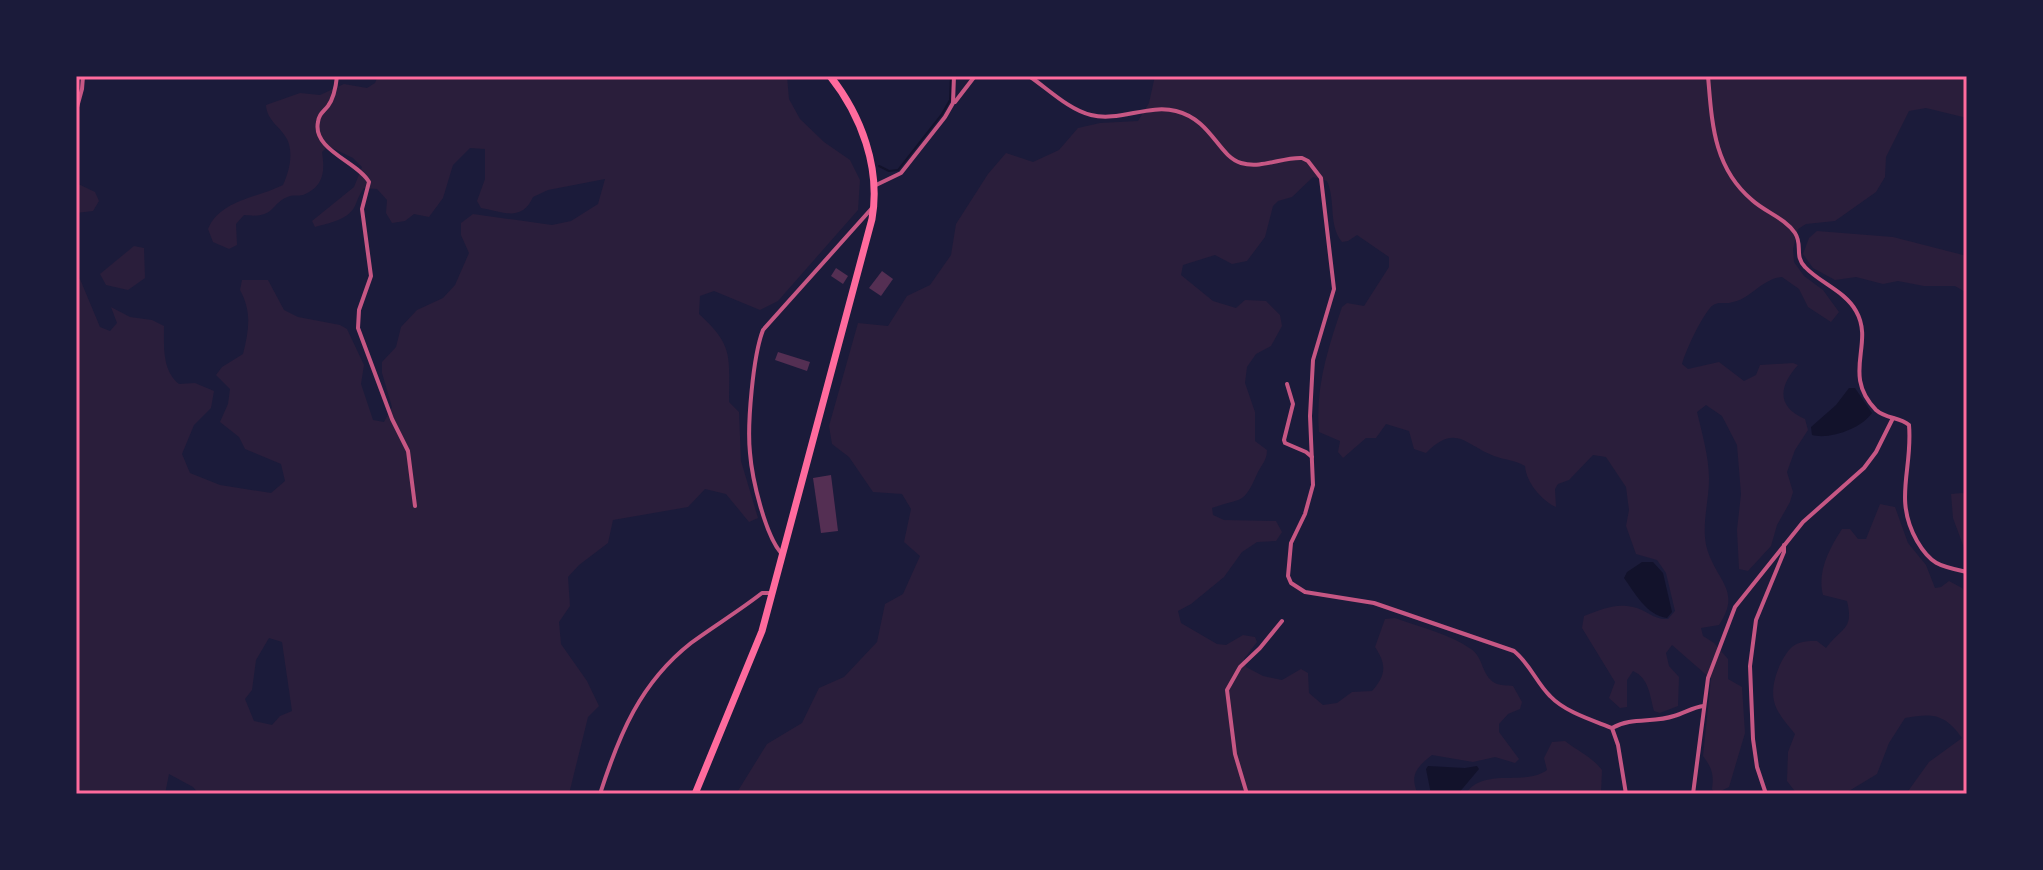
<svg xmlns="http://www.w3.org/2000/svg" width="2043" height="870" viewBox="0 0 2043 870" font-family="Lato,sans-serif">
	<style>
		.green { fill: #2a1e3b; fill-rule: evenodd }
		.water { fill: #12122b }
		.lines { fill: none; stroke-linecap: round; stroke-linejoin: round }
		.stream { stroke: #12122b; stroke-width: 2 }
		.building { fill: #542f53 }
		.minor { stroke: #c65784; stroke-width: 4 }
		.primary { stroke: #ff6b9d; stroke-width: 7 }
		.neatline { fill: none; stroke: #ff6b9d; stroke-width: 3 }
	</style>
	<rect width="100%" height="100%" fill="#1b1b3a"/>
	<!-- green -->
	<g class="green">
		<path d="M378 76H787L789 99 800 119 824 142 850 160 860 180 858 210 778 301 760 310 714 291 700 296 699 314C734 346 729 356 729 402L739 412 741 461 758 518 749 522 726 494 705 489 688 507 613 520 608 543 579 565 568 577 570 606 559 622 561 644 587 681 599 706 588 717 569 794H199L193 787 169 774 165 794H76V279H80L100 327 110 331 117 323 111 307 130 317 152 320 164 326C164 347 162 370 179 384L195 383 214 391 211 408 194 425 182 454 190 473 220 485 271 493 285 481 281 464 245 449 239 437 220 422 228 404 230 389 216 375 222 367 243 354C249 330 252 312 240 290L242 280H268L284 310 298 317 340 325 347 329 364 365 361 384 373 420 384 422 392 407 382 373V362L396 347 401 327 417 310 443 298 455 285 469 253 461 235V223L473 214 552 225 571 221 598 204 605 179 548 190 533 197C522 222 503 212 481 208L477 201 485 179V149L470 148 453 165 443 198 429 217 414 214 405 221 392 223 386 213 387 200 377 189 364 188C359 195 358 199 355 206 348 220 329 223 315 227L312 221 354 187 362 167 353 158 328 146 322 152C325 171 324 187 303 195 298 196 294 195 290 196 269 203 277 219 244 215L236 224 237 245 229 249 213 242 208 229C220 200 257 198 283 185 289 172 294 153 287 139 280 126 267 121 266 105L300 93 320 95 344 84 367 88 375 83ZM269 638 282 642 292 711 280 716 272 725 254 721 245 699 252 690 256 660Z"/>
		<path d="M1155 76H1967V118L1926 108 1909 111 1886 157 1885 177 1876 192 1835 221 1806 224 1798 229 1793 249 1794 262 1804 276 1823 290 1839 312 1831 322 1808 307 1799 289 1782 277C1763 278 1750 299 1733 302 1725 305 1717 300 1710 308 1700 320 1686 350 1682 364L1688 369 1719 362 1744 381 1756 375 1760 365 1793 363 1798 365C1778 387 1777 407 1805 419L1808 430 1795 450 1787 472 1793 492 1790 502 1777 525 1771 546 1748 571 1739 569 1737 530 1741 494 1737 445 1722 416 1706 405 1697 412C1702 433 1709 457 1709 479 1709 503 1700 529 1708 552 1719 583 1741 592 1719 625L1701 628 1703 636 1714 643 1728 659V679L1742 687 1745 733 1729 787 1715 794 1712 789C1714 774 1712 768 1703 756L1711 679 1672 645 1666 653 1669 666 1679 677 1678 706 1660 713 1654 711C1650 696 1649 678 1633 671L1627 680V707L1620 708 1609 698 1615 682 1582 628 1584 616C1602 610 1613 603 1633 607 1647 610 1653 620 1668 619L1675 611 1666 573 1657 560 1636 554 1626 526 1629 510 1626 487 1606 457 1593 455 1569 480 1558 484 1555 489 1556 507C1542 501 1526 482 1525 466 1515 460 1505 460 1494 456 1465 445 1456 423 1426 453L1414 449 1409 431 1386 424 1376 438H1366L1343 458 1338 452 1340 441 1319 432C1315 388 1328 348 1342 307L1347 303 1364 306 1389 267V257L1357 235 1348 241 1342 242C1328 225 1336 201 1327 181L1313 177 1292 197 1278 201 1273 206 1265 237 1247 261 1232 264 1215 255 1183 265 1181 275 1213 301 1236 308 1245 300 1266 301 1280 315 1282 326 1271 346 1256 354 1247 367 1245 383 1255 412V441L1267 450C1267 461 1261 465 1257 474 1243 506 1242 497 1212 508L1213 515 1224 520 1276 521 1282 532 1276 541 1257 542 1242 552 1224 577 1191 604 1178 611 1181 623 1217 644 1226 645 1243 635 1255 637 1257 642 1244 659 1246 667 1263 676 1282 680 1301 669 1308 673 1309 693 1323 705 1337 703 1352 692 1372 691C1386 675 1387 665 1375 647L1385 619 1395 618C1419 627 1450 634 1471 649 1484 658 1481 675 1495 683 1500 686 1508 685 1513 686L1522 702 1520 709 1508 714 1499 724V732L1519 759 1515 763 1495 757 1473 762 1432 755C1417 767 1409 775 1418 794H736L767 744 802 723 819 688 844 677 877 642 885 604 903 594 920 556 904 542 911 509 902 494 873 492 849 457 832 444 829 426 858 323 888 326 907 296 930 285 951 255 956 224 988 174 1006 153 1033 162 1059 150 1078 128 1100 123 1138 121 1149 103Z"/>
		<path d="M76 183 95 192 99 201 93 211 76 213Z"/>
		<path d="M1817 231 1893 237 1967 256V293L1955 286H1924L1898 281 1883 284 1856 277 1835 280 1813 268 1803 254 1809 238Z"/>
		<path d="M134 246 144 248 145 278 128 290 106 285 100 274Z"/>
		<path d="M1962 493 1967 494V556L1953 518 1951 494Z"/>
		<path d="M1880 504 1895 507 1908 543 1926 565 1935 588 1941 587 1949 581 1962 588 1967 594V794H1906L1929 762 1962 738C1945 714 1933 713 1905 718L1889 743 1877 774 1844 794H1797L1787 781 1788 752 1795 734C1787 724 1777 714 1774 701 1770 685 1780 658 1792 647 1799 641 1809 641 1817 641L1826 648C1842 627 1854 630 1847 601L1823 595C1817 572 1829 549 1842 529H1850L1858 539H1866Z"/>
		<path d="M1565 741C1579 752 1591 756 1602 770L1601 794H1465C1485 766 1524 787 1547 770L1544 758 1552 742Z"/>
	</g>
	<!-- water -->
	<g class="water">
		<path d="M1849 388H1855L1872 413C1862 428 1830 440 1812 435L1811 427 1836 405Z"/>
		<path d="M1642 562H1653L1663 573 1672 612 1667 618C1646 615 1635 593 1624 578L1627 572Z"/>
		<path d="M1428 766 1465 768 1477 766 1479 769 1458 794H1431L1426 769Z"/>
	</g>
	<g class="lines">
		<!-- stream -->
		<path class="stream" d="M879 166 889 171 898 170 942 114 950 100 951 76"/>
	</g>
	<!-- building -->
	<g class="building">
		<path d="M836 268 848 276 843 284 831 276Z"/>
		<path d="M882 271 893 279 881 296 869 288Z"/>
		<path d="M778 352 810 362 807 371 775 360Z"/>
		<path d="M831 475 838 531 821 533 813 478Z"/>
	</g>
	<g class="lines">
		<!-- minor -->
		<g class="minor">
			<path d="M337 76C336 86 334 98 328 106 323 112 319 114 318 122 312 150 358 162 369 182L362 209 371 276 359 310 358 328 392 419 408 451 415 506"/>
			<path d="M1029 76C1047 88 1069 110 1091 115 1119 122 1148 104 1176 111 1212 120 1218 156 1241 163 1262 169 1282 157 1302 158L1308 161 1321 178 1334 289 1313 360 1310 416 1313 485 1305 514 1291 543 1288 576 1291 583 1305 592 1374 603 1514 651C1530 664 1536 682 1550 696 1565 712 1592 720 1612 728L1618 745 1626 794"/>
			<path d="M1708 76C1712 122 1713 167 1752 200 1765 212 1785 218 1795 233 1803 245 1794 256 1805 267 1820 283 1845 291 1856 311 1875 344 1841 374 1876 410 1886 419 1900 417 1909 425 1913 469 1893 499 1917 541 1931 565 1940 566 1967 572"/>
			<path d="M955 102 975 76"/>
			<path d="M76 111 82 89 83 76"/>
			<path d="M874 186 901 173 945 117 953 103 954 76"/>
			<path d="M1287 384 1293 404 1284 440 1285 443 1306 452 1312 457"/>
			<path d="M781 553C765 534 752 479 750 453 747 425 753 356 763 330L873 207"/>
			<path d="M1612 728C1631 717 1654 723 1674 716 1685 713 1693 707 1704 706"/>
			<path d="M600 794C619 735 640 683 691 643 714 626 739 611 762 593H772"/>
			<path d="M1247 794 1235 754 1227 690 1240 667 1260 648 1282 621"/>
			<path d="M1693 794 1708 678 1735 607 1803 522 1864 468 1876 452 1893 418"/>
			<path d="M1766 794 1757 767 1753 739 1750 666 1756 620 1784 552V545"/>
		</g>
		<!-- primary -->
		<path class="primary" d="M695 794 762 631 872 219C881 168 861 115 830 76"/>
	</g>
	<!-- border -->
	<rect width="2043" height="870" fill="none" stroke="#1b1b3a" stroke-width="156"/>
	<rect x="78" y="78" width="1887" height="714" class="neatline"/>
</svg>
